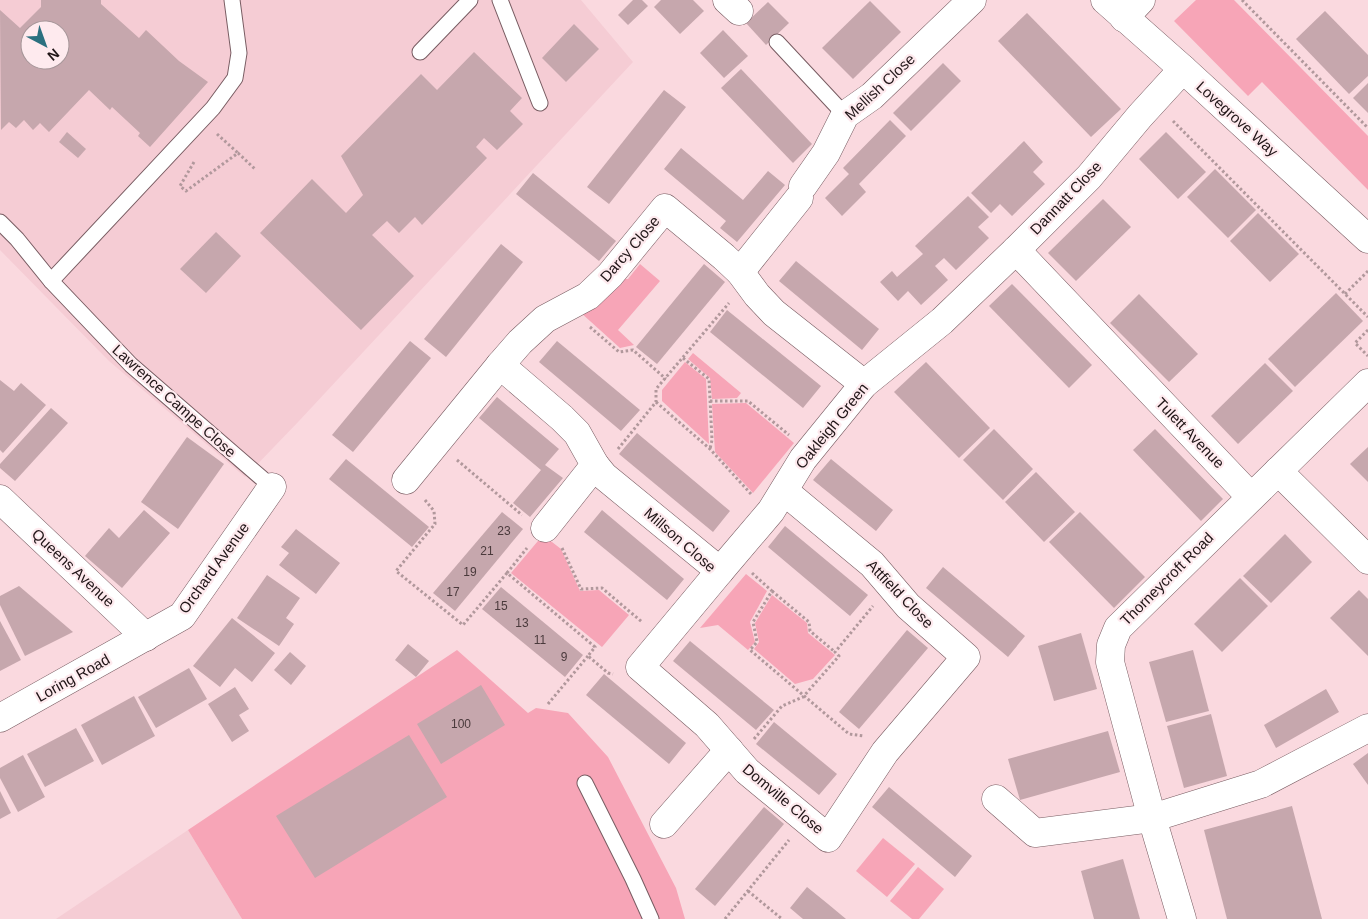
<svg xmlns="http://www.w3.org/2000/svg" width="1368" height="919" viewBox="0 0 1368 919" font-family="Helvetica,sans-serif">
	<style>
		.built { fill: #f5ccd4; fill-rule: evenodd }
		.green { fill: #f7a5b7 }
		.building { fill: #c6a7ad; fill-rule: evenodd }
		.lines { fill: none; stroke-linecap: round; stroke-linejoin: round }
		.service-casing { stroke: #785c62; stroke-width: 17 }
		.minor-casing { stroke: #785c62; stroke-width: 29 }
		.path { stroke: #b1989c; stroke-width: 3; stroke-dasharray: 2.5 2.5; stroke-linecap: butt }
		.service { stroke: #fff; stroke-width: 15 }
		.minor { stroke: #fff; stroke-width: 28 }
		.labels { text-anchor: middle; stroke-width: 4.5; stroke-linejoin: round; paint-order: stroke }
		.number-label { font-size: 12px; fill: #4a3a3c }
		.street-label { font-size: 15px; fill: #201517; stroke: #feeaee }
	</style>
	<rect width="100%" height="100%" fill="#fad9df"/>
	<!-- built -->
	<g class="built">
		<path d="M0 0H581L633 62 299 421 245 477 109 361 0 250ZM30 30H60V60H30Z"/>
		<path d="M188 830 242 919H56Z"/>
	</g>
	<!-- green -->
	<g class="green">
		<path d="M1196 0H1234L1368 136V190L1262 82 1248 96 1174 21Z"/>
		<path d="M640 264 660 281 618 330 634 345 620 348 580 312 618 279H628Z"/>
		<path d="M693 353 741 393 737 398 712 399 710 378 688 359Z"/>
		<path d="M685 362 706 379 709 444 662 401V390Z"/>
		<path d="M746 403 794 443 753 493 715 452 712 404Z"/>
		<path d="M543 535 561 549 580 591 599 590 629 615 602 647 511 573Z"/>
		<path d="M746 574 767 591 750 622 755 642 748 650 718 625 700 628Z"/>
		<path d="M772 595 807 623 808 633 835 655 813 679 795 684 754 649 759 642 755 623Z"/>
		<path d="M457 650 528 713 536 708 568 713 608 757 676 888 685 919H242L188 830Z"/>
		<path d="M883 838 915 864 887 897 856 871Z"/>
		<path d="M918 867 944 889 919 919H912L890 901Z"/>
	</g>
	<!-- building -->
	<g class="building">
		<path d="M41 0H101V4L139 38 146 30 179 61 208 82 150 147 138 136 140 133 112 107 110 110 89 90 49 132 40 123 33 130 24 120 16 128 9 122 1 130 0 10 20 28 41 7ZM30 30H60V60H30Z"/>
		<path d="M633 0H642L648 6 628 25 618 15Z"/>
		<path d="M661 0H693L704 11 680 34 654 7Z"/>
		<path d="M870 1 901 32 853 79 822 48Z"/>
		<path d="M768 2 789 23 766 45 746 23Z"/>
		<path d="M1325 11 1368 55V76L1349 94 1296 39Z"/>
		<path d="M1027 13 1121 109 1091 137 998 41Z"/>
		<path d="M574 24 599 49 566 82 542 58Z"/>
		<path d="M723 30 748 56 724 78 700 53Z"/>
		<path d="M474 52 522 98 510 111 523 124 497 150 484 138 476 147 487 158 422 225 415 217 399 233 387 221 372 235 414 276 361 330 260 233 312 179 346 213 363 195 341 156 421 74 437 90Z"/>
		<path d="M943 63 961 81 911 131 893 113Z"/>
		<path d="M741 69 812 144 793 163 721 88Z"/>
		<path d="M1368 83V113L1353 98Z"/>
		<path d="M664 90 686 107 609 204 587 187Z"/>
		<path d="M890 120 906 136 859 184 866 192 842 216 825 198 849 174 843 168Z"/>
		<path d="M67 132 86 149 78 158 59 142Z"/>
		<path d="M1166 132 1206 172 1178 199 1139 159Z"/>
		<path d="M1024 141 1043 162 1033 172 1045 184 1012 216 1000 204 991 213 971 193Z"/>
		<path d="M681 148 743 200 768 171 785 185 737 242 720 228 726 221 664 169Z"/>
		<path d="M1215 169 1256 210 1228 238 1187 197Z"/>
		<path d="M533 173 616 241 599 261 516 194Z"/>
		<path d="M968 196 989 217 978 227 989 238 956 270 944 258 935 266 948 280 921 305 908 291 898 301 880 282 892 271 897 277 923 254 915 246Z"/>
		<path d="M1103 199 1131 227 1076 281 1048 253Z"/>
		<path d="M1258 213 1299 254 1270 282 1230 241Z"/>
		<path d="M216 232 241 256 206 293 180 269Z"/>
		<path d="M501 244 523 262 446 357 424 339Z"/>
		<path d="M796 261 879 329 862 350 779 281Z"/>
		<path d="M704 264 725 282 657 364 636 347Z"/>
		<path d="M1012 284 1092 365 1069 388 989 306Z"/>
		<path d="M1336 293 1363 321 1295 387 1268 359Z"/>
		<path d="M1139 294 1198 354 1169 382 1110 323Z"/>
		<path d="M727 310 821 386 803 408 710 332Z"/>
		<path d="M410 341 431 358 353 452 332 435Z"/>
		<path d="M557 341 640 410 621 431 539 362Z"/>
		<path d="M926 362 990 428 959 458 894 392Z"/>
		<path d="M1265 363 1293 391 1238 444 1211 416Z"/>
		<path d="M0 380 14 391 21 383 46 405 3 453 0 450Z"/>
		<path d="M497 397 559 449 545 465 563 478 530 517 513 503 541 470 479 418Z"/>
		<path d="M51 408 68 423 15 481 0 468V464Z"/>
		<path d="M994 429 1033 469 1003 500 963 460Z"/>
		<path d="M1155 429 1223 499 1201 521 1133 450Z"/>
		<path d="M637 433 730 511 713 532 619 454Z"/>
		<path d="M187 437 224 464 178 529 141 502Z"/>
		<path d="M1368 447V482L1350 464Z"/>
		<path d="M346 459 429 527 412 547 329 479Z"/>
		<path d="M831 459 893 510 876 531 813 480Z"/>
		<path d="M1036 472 1075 512 1044 542 1005 502Z"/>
		<path d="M144 510 170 533 122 588 85 556 109 528 119 538Z"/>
		<path d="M602 510 684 579 667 600 584 532Z"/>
		<path d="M502 512 523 529 455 611 433 593Z"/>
		<path d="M1080 512 1145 577 1114 608 1049 542Z"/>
		<path d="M785 526 868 595 850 616 768 547Z"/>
		<path d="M296 529 340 563 316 594 279 565 289 553 281 547Z"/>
		<path d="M1285 534 1312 562 1271 603 1243 576Z"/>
		<path d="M943 567 1025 636 1008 657 926 588Z"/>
		<path d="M267 575 300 598 286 618 294 624 279 646 237 618Z"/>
		<path d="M1240 578 1268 606 1222 652 1194 624Z"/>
		<path d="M19 586 73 632 25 656 0 605V596Z"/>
		<path d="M501 587 583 655 565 677 482 609Z"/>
		<path d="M1359 590 1368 599V656L1330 618Z"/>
		<path d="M232 618 275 653 252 682 235 668 220 687 193 666Z"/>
		<path d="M0 621 21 660 0 671Z"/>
		<path d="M907 630 928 648 859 729 839 712Z"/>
		<path d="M1081 633 1097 689 1054 701 1038 646Z"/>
		<path d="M690 641 774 710 756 730 673 661Z"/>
		<path d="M408 644 429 661 416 677 395 660Z"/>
		<path d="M1193 650 1209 711 1166 722 1149 662Z"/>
		<path d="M290 652 306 666 291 685 274 670Z"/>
		<path d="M189 668 207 699 156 728 138 697Z"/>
		<path d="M604 674 686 743 669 764 586 695Z"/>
		<path d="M481 685 505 725 441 764 417 724Z"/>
		<path d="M235 687 249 709 239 715 249 731 232 742 208 704Z"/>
		<path d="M1326 689 1339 712 1276 748 1264 725Z"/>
		<path d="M134 696 155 736 102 765 81 725Z"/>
		<path d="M1211 714 1227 776 1184 788 1167 726Z"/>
		<path d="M774 722 837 774 819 795 756 744Z"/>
		<path d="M76 728 94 761 45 787 27 754Z"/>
		<path d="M1108 731 1120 772 1020 800 1008 759Z"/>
		<path d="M409 735 447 797 315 878 276 816Z"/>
		<path d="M1368 753V785L1353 764Z"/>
		<path d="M23 755 45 797 18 812 0 778V768Z"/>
		<path d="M889 787 972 856 955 877 872 807Z"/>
		<path d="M0 791 11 813 0 819Z"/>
		<path d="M1292 806 1322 919H1227L1204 830Z"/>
		<path d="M764 807 784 824 715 906 695 889Z"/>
		<path d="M1123 859 1140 919H1094L1081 871Z"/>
		<path d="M807 887 828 904 846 919H803L790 908Z"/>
	</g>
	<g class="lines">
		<!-- service casing -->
		<g class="service-casing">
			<g id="service">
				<path d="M500 0 540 103"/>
				<path d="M777 42 845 115"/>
				<path d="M420 52 470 0"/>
				<path d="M0 222 17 239 51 281 131 365 272 487"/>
				<path d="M51 281 213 108 235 78 239 53 232 0"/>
				<path d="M585 783 633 879 651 919"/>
			</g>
		</g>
		<!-- minor casing -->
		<g class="minor-casing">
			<g id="minor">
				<path d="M727 0 739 11"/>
				<path d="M1105 0 1183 69 1368 239"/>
				<path d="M1124 18 1141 0"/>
				<path d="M803 186 826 153 845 115 872 96 972 0"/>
				<path d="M1016 250 1251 497"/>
				<path d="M740 272 799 198"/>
				<path d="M595 465 604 476 720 571 640 667 707 725 747 771 828 838 885 752 966 657 908 606 872 564 784 491"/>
				<path d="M1278 471 1368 560"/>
				<path d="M406 480 500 365"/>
				<path d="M0 499 146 637"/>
				<path d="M545 528 595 465 577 433 562 418 500 365 520 342 545 319 588 296 610 275 665 208 724 257 740 272 757 295 774 313 864 384"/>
				<path d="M720 571 771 511 803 459 864 384 942 321 1016 250 1089 177 1140 116 1183 69"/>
				<path d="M0 718 182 616 272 487"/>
				<path d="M996 799 1035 833 1152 818 1261 784 1368 728"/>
				<path d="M664 824 729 750"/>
				<path d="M1182 919 1152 818 1110 662 1111 645 1118 628 1368 383"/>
			</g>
		</g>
		<!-- path -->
		<g class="path">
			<path d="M1242 0 1368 128"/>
			<path d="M1173 121 1368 317"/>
			<path d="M217 134 238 153"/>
			<path d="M194 162 180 186 186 191 238 153 256 170"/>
			<path d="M1345 294 1368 271"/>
			<path d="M590 327 619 352 633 350 666 379"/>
			<path d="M1368 330 1355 343 1368 356"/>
			<path d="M683 358 709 379 712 440 710 449"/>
			<path d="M710 401H748L789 435"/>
			<path d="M656 402 710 449 751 494"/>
			<path d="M618 449 656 402V389L729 303"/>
			<path d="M457 460 522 515"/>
			<path d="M425 500 434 511 435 524 396 571 463 625 507 573 595 647 588 656 608 673 613 674"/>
			<path d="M562 548 581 589 602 588 642 622"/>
			<path d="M507 573 527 548"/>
			<path d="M752 573 772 591 753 622 757 642 750 650 849 734 864 736"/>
			<path d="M772 591 809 622 810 631 835 652"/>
			<path d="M548 704 588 656"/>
			<path d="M754 739 782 706 803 697 839 656 835 652 873 606"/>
			<path d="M748 891 782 919"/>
			<path d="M725 919 789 840"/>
		</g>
		<!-- service -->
		<use href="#service" class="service"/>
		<!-- minor -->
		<use href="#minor" class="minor"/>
	</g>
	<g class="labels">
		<!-- number labels -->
		<g class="number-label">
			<text x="504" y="535">23</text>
			<text x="487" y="555">21</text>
			<text x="470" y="576">19</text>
			<text x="453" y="596">17</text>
			<text x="501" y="610">15</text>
			<text x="522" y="627">13</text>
			<text x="540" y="644">11</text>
			<text x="564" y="661">9</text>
			<text x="461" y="728">100</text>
		</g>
		<!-- street labels -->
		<g class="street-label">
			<text transform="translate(880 87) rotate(-43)" y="5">Mellish Close</text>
			<text transform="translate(1237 119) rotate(42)" y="5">Lovegrove Way</text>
			<text transform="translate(1066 198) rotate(-46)" y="5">Dannatt Close</text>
			<text transform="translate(630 249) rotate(-49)" y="5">Darcy Close</text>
			<text transform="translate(174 401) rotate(42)" y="5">Lawrence Campe Close</text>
			<text transform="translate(832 426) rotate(-51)" y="5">Oakleigh Green</text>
			<text transform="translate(1190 433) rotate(46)" y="5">Tulett Avenue</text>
			<text transform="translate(680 540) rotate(41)" y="5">Millson Close</text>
			<text transform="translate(73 568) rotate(43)" y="5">Queens Avenue</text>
			<text transform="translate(214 568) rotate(-54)" y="5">Orchard Avenue</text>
			<text transform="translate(1167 579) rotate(-45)" y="5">Thorneycroft Road</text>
			<text transform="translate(900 594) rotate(46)" y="5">Attfield Close</text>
			<text transform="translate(73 678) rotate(-29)" y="5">Loring Road</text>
			<text transform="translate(783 799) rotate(40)" y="5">Domville Close</text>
		</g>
	</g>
	<!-- north arrow -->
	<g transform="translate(45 45) rotate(139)"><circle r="24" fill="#feeaee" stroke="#a59598"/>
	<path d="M0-4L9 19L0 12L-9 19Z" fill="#2b707f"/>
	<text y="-8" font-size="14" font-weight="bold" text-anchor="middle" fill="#201517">N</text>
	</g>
</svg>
